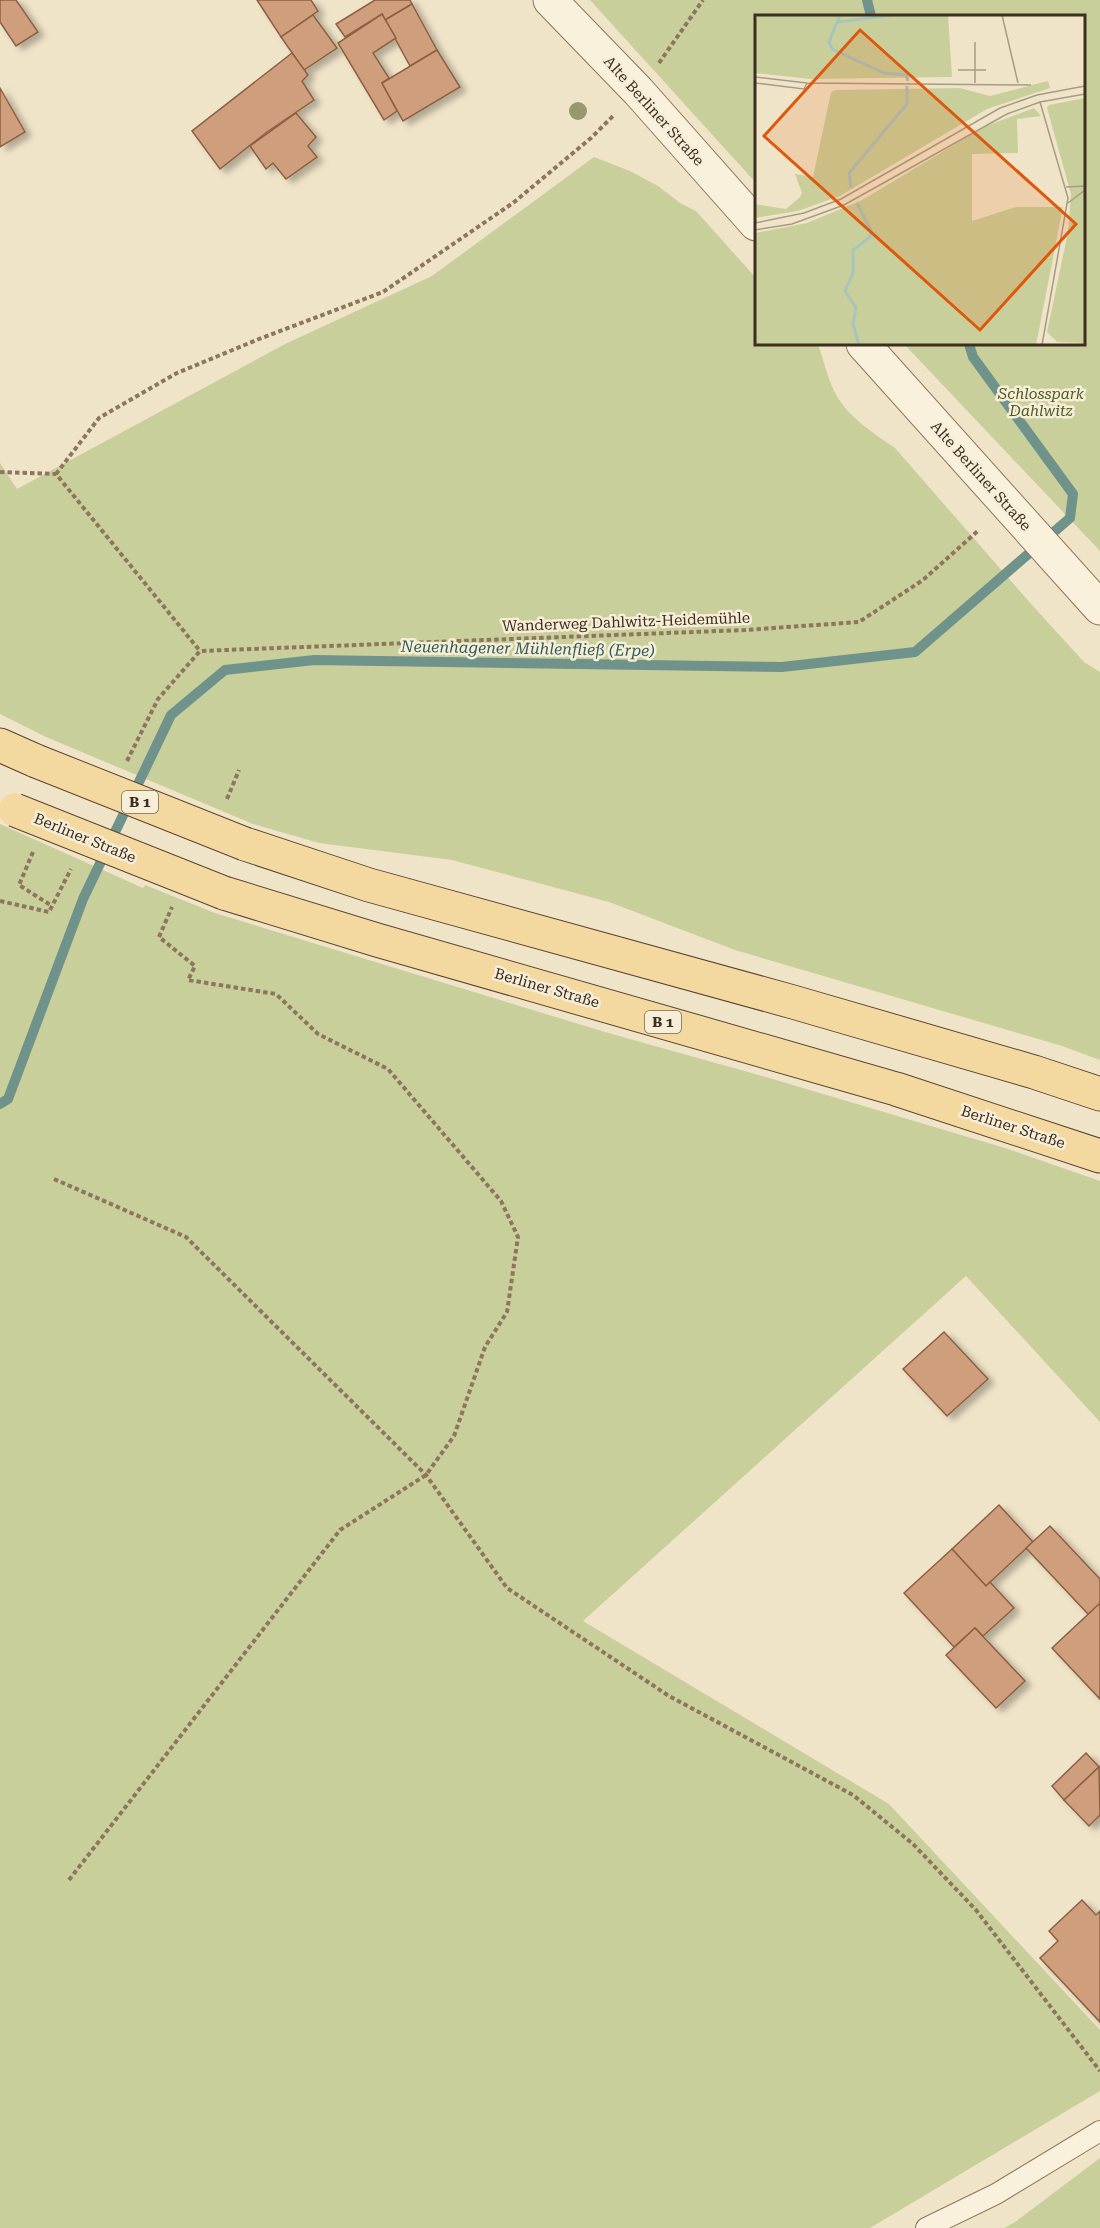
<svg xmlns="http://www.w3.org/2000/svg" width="1100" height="2228" viewBox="0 0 1100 2228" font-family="'Roboto Serif',serif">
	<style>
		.green { fill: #c9cf9b }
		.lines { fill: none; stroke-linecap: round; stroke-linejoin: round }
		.stream { stroke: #6f938a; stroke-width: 10 }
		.building { fill: #cf9f7d; stroke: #8d5f41; stroke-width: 1.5; filter: url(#shadow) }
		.lane-casing { stroke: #8d765c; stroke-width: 22 }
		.street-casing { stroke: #8d765c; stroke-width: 35 }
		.primary-casing { stroke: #5b4430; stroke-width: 35 }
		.path { stroke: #8d765c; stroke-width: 4; stroke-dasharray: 4.5 3; stroke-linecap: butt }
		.lane { stroke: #faf1dc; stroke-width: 20 }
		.street { stroke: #faf1dc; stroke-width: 33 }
		.primary { stroke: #f3d9a0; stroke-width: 33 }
		.primary-bridge-casing { stroke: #5b4430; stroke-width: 35; stroke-linecap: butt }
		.primary-bridge { stroke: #f3d9a0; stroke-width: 33 }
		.tree { fill: #96986f }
		.labels { text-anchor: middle; stroke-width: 5; stroke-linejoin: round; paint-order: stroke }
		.shield { fill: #f7eed8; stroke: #756857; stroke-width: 1.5 }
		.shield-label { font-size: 14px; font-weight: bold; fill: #3d2e20 }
		.street-label { font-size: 15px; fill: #3d2e20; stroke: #f7eed8 }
		.park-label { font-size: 15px; font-style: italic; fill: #4d5a26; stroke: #f7eed8 }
		.water-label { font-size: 16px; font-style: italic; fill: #2f5d5a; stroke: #f7eed8 }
		.inset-river { fill: none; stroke: #a9c4bc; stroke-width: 3 }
		.inset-road { fill: none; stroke: #a89b85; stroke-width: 1.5 }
		.view { fill: #df570d; fill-opacity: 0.15; stroke: #df570d; stroke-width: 3 }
		.inset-edge { fill: none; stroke: #3d2e20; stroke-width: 3 }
	</style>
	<defs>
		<filter id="shadow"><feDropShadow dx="6" dy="4" stdDeviation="3" flood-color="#0004"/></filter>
	</defs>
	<rect width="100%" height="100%" fill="#f0e4c8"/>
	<!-- green -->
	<g class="green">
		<path d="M590 0H1100V551L904 344H1084V16H756V183Z"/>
		<path d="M594 157 630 171 658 186 680 203 696 211 756 278V344H818C824 361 828 382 838 398 851 419 875 434 895 448L1032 605 1084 662 1100 672V1060L1062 1046 735 950 609 902 452 860 319 843 253 824 46 737 0 714V463L17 489 285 344 432 276Z"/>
		<path d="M0 824 143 888 145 885 215 913 605 1032 766 1077 1005 1148 1100 1181V1422L966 1276 583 1621 889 1804 1100 2030V2091L870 2228H0Z"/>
		<path d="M1100 2158V2228H1004L1015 2222Z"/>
	</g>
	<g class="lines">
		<!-- stream -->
		<g class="stream">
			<path d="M867 0 871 16"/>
			<path d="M0 1104 8 1099 83 899 171 715 225 670 314 660 782 667 915 652 1070 518 1073 494 973 357 969 344"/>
		</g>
	</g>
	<!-- building -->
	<g class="building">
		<path d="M0 0H16L38 32 16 46 0 22Z"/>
		<path d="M257 0H311L318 11 281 37Z"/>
		<path d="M375 0H410L412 4 385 20 382 14 345 37 336 24Z"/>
		<path d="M412 4 437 50 410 66 385 20Z"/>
		<path d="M382 14 396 38 373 53 389 78 382 83 397 111 384 120 338 43Z"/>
		<path d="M313 15 337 48 304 70 281 37Z"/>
		<path d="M437 50 460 87 403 121 382 83Z"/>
		<path d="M292 53 308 75 302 81 314 100 267 132 220 169 192 131Z"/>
		<path d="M0 88 25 132 0 147Z"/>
		<path d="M296 113 316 137 308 146 317 157 286 179 273 163 266 169 250 146Z"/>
		<path d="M944 1332 988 1379 947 1416 903 1369Z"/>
		<path d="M999 1505 1033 1542 986 1586 952 1549Z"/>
		<path d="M1050 1526 1100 1579V1605L1088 1614 1026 1548Z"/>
		<path d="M952 1549 986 1586 990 1582 1014 1608 983 1636 975 1628 954 1647 904 1593Z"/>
		<path d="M1099 1604 1100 1605V1699L1052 1648Z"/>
		<path d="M975 1628 1025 1681 996 1708 946 1655Z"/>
		<path d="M1086 1753 1099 1767 1064 1800 1052 1786Z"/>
		<path d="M1099 1767 1100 1815 1089 1826 1064 1800Z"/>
		<path d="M1082 1900 1096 1915 1100 1911V2022L1040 1958 1058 1941 1049 1931Z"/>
	</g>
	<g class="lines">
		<!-- lane casing -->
		<g class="lane-casing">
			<path id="lane" d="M926 2228 996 2194 1100 2131"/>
		</g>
		<!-- street casing -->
		<g class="street-casing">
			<g id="street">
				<path d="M550 0 638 91 756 224"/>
				<path d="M863 344 1100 608"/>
			</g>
		</g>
		<!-- primary casing -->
		<g class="primary-casing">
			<g id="primary">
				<path d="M0 745 36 761"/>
				<path d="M245 844 369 885 793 1002 1034 1072 1100 1094"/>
				<path d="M224 893 377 940 896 1089 1100 1156"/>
			</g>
		</g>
		<!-- path -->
		<g class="path">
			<path d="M659 63 703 0"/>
			<path d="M0 472 56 474 200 651"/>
			<path d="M56 474 99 418 177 373 259 339 383 292 513 203 591 138 615 114"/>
			<path d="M127 761 158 699 200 651 745 630 859 622 923 580 979 530"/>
			<path d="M227 799 239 770"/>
			<path d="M33 852 19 885 52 906"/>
			<path d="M0 901 49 912 71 869"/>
			<path d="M54 1179 186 1237 426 1475 507 1588 669 1696 853 1795 913 1844 976 1910 1100 2071"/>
			<path d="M69 1880 340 1530 426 1475 454 1436 485 1347 507 1312 518 1237 501 1201 388 1069 318 1034 276 994 188 980 195 966 159 937 172 907"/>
		</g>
		<!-- lane -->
		<use href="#lane" class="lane"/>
		<!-- street -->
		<use href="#street" class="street"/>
		<!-- primary -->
		<use href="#primary" class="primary"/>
		<!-- primary-bridge casing -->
		<g class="primary-bridge-casing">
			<g id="primary-bridge">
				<path d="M36 761 245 844"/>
				<path d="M15 810 224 893"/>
			</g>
		</g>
		<!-- primary-bridge -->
		<use href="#primary-bridge" class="primary-bridge"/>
	</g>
	<!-- trees -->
	<circle class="tree" cx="578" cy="111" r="9"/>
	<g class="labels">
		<!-- shield labels -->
		<g class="shield">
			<rect x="122" y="791" width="36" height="22" rx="4.5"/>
			<rect x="645" y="1011" width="36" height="22" rx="4.5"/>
		</g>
		<g class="shield-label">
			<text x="140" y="807">B 1</text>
			<text x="663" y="1027">B 1</text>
		</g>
		<!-- street labels -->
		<g class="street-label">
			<text transform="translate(654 111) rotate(48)" y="5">Alte Berliner Straße</text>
			<text transform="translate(981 476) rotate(48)" y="5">Alte Berliner Straße</text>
			<text transform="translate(626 622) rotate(-2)" y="5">Wanderweg Dahlwitz-Heidemühle</text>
			<text transform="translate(85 838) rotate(22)" y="5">Berliner Straße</text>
			<text transform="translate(547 988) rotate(16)" y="5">Berliner Straße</text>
			<text transform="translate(1013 1127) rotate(18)" y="5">Berliner Straße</text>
		</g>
		<!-- park labels -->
		<g class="park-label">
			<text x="1041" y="399">Schlosspark<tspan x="1041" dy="17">Dahlwitz</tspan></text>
		</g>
		<!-- water labels -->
		<g class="water-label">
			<text transform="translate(528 648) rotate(1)" y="6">Neuenhagener Mühlenfließ (Erpe)</text>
		</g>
	</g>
	<!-- overview -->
	<g transform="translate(755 15)">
		<rect width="330" height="330" fill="#f0e4c8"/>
		<path d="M4 0H193L197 62 55 64 0 58V5ZM293 66 295 73 232 94 85 181 43 196 0 203V189L31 194 45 182 47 178 40 159 58 162 76 77 81 75 205 73 235 81ZM330 83V328L302 327 292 317 313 217 316 179 292 93 294 90ZM279 93 286 101 262 104 263 138 217 139V206L261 192H308L281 330H0V218L52 208 107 185 229 112Z" fill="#c9cf9b"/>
		<path class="inset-river" d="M85 0 74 27 77 34 129 58 151 60 153 66M83 7 138 0M96 173 94 158 152 89V71M102 188 116 216 115 222 98 235V258L90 276 101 292 98 309 104 330"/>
		<path class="inset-road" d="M247 0 263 68M203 55H220V27M0 62 52 68 276 70M0 68 49 74 52 68M220 68V55H231M285 87 313 183 287 330M311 172 330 171M313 188 330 175M0 208 49 198 86 184 245 93 282 80 330 71M0 215 37 209 89 190 252 99 285 87 330 79"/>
		<path class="view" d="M105 15 321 209 225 315 9 121Z"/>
		<rect width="330" height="330" class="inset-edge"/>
	</g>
</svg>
